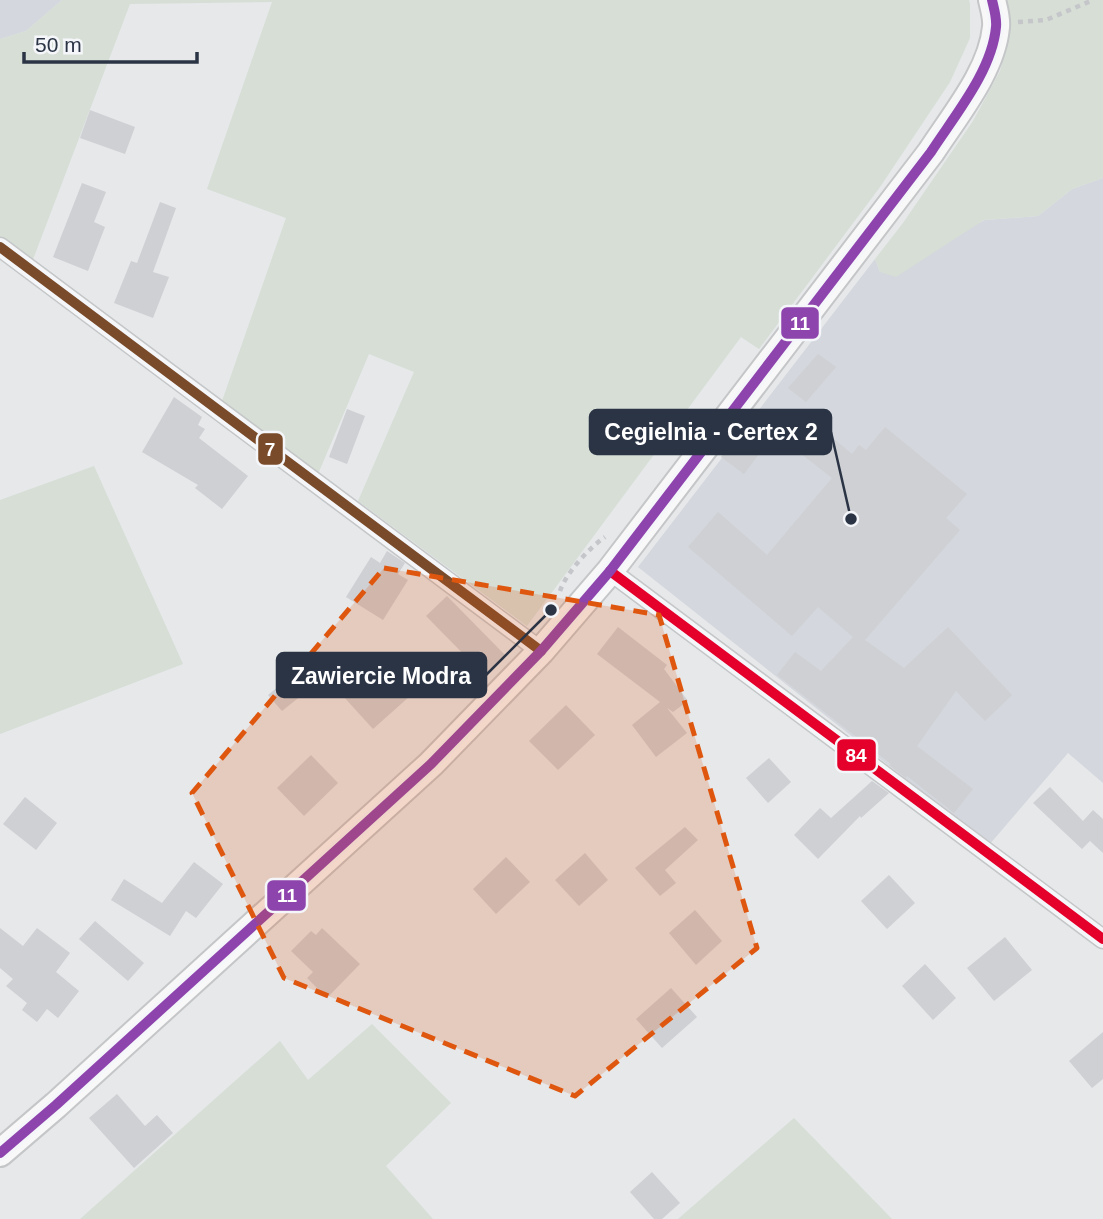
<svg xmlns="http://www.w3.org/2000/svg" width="1103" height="1219" viewBox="0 0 1103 1219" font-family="Arial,sans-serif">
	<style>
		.built { fill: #d4d7dd }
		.green { fill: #d6ded6 }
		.building { fill: #ced0d3 }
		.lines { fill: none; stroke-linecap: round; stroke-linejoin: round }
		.street-casing { stroke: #c4c6c8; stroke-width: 21 }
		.secondary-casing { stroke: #c4c6c8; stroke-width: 30 }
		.path { stroke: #c5c6ca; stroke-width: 4.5; stroke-dasharray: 5 5; stroke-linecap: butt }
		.street { stroke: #f5f6f7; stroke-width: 18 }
		.secondary { stroke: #f8f8f8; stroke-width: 26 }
		.bus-1-casing { stroke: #f4f6f9; stroke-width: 16 }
		.bus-2-casing { stroke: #f4f6f9; stroke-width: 16 }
		.bus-3-casing { stroke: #f4f6f9; stroke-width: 16 }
		.bus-1 { stroke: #7a4b2a; stroke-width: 10 }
		.bus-2 { stroke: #e4002b; stroke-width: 10 }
		.bus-3 { stroke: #8e44ad; stroke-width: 10 }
		.marked { fill: #df570f; fill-opacity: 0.2; stroke: #df570f; stroke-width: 5; stroke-dasharray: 14 9; stroke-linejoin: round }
		.leader { fill: none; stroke: #2b3445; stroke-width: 2.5 }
		.callout-dot { fill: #2b3445; stroke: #f4f6f9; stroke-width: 2.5 }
		.callout { fill: #2b3445; stroke: #2b3445; stroke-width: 2.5 }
		.callout-label { font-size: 23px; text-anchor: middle; font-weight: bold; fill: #fff }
		.line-badge { stroke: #f4f6f9; stroke-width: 2.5 }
		.badge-label { font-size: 19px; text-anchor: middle; font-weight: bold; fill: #fff }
	</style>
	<rect width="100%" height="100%" fill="#e6e8ea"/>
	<!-- built -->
	<g class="built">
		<path d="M0 0H62L26 31 0 39Z"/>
		<path d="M1103 178V783L1068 753 989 845 638 567 875 259 880 272 985 220 1038 216 1072 189Z"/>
	</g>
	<!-- green -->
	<g class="green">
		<path d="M62 0H969L970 4V38L950 82 880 187 759 349 741 337 527 626 358 501 414 372 369 354 318 474 221 404 286 218 207 189 272 2 130 4 32 262 0 238V39L26 31Z"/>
		<path d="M1007 0H1103V178L1072 189 1038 216 984 220 896 277 880 272 875 259 903 223 973 121 1000 71 1010 32Z"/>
		<path d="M94 466 183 664 0 734V500Z"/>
		<path d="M372 1024 451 1103 386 1166 433 1219H80L280 1041 308 1080Z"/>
		<path d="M794 1118 892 1219H678Z"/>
	</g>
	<!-- building -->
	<g class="building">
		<path d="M90 110 135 127 125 154 80 138Z"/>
		<path d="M82 183 106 192 94 222 105 227 88 271 53 257Z"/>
		<path d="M160 202 176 208 153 272 169 277 153 318 114 303 131 261 137 263Z"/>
		<path d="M818 354 836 367 806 402 788 388Z"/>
		<path d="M174 397 202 417 198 425 205 429 199 438 248 476 222 509 195 488 198 485 142 452Z"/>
		<path d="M347 409 365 416 347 464 329 457Z"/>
		<path d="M816 424 852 454 859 445 866 450 885 427 967 494 946 518 960 530 865 640 904 668 948 627 1012 695 985 721 956 691 917 746 973 789 954 813 907 776 906 778 889 765 891 764 777 675 795 652 821 671 853 637 818 607 792 636 688 547 718 512 767 555 832 478 795 449Z"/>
		<path d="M741 429 764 447 744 474 721 457Z"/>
		<path d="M387 551 405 563 398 574 408 580 383 620 346 597 371 557 380 563Z"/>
		<path d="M447 596 506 656 485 676 426 616Z"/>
		<path d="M618 627 667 665 664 669 688 701 673 712 667 708 687 733 656 757 632 725 660 702 597 654Z"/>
		<path d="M380 662 410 696 373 729 343 696Z"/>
		<path d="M304 666 317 683 282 711 268 695Z"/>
		<path d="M566 705 595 735 558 770 529 741Z"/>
		<path d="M311 755 338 783 304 816 277 788Z"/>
		<path d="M769 758 791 782 768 803 746 778Z"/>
		<path d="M872 781 889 793 861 818 860 816 818 859 794 835 820 808 831 818Z"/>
		<path d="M1050 787 1083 821 1093 810 1103 819V853L1090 841 1082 849 1033 803Z"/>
		<path d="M25 797 57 823 36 850 3 824Z"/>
		<path d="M685 827 698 840 665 870 676 883 660 896 635 868Z"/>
		<path d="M585 853 608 880 579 906 555 880Z"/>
		<path d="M506 857 530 882 496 914 473 889Z"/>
		<path d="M194 862 223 884 196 918 186 911 170 936 111 900 124 879 162 903Z"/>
		<path d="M889 875 915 903 887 929 861 901Z"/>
		<path d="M695 910 722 941 696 965 669 933Z"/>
		<path d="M95 921 144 963 128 981 79 939Z"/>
		<path d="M0 928 23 946 37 928 70 953 56 972 79 991 58 1018 47 1009 37 1022 22 1010 27 1003 6 986 13 979 0 968Z"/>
		<path d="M322 928 360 964 327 998 307 978 313 972 291 951 311 931 316 935Z"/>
		<path d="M1005 937 1032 970 994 1001 967 968Z"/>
		<path d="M925 964 956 998 933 1020 902 986Z"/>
		<path d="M671 988 697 1017 662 1048 636 1019Z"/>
		<path d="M1103 1032V1079L1092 1088 1069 1061Z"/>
		<path d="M117 1094 145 1126 157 1115 173 1133 134 1168 89 1118Z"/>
		<path d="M652 1172 680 1203 662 1219H654L630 1192Z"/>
	</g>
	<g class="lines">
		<!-- street casing -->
		<g class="street-casing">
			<g id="street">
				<path d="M0 247 541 651"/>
				<path d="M610 571 1103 939"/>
			</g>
		</g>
		<!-- secondary casing -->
		<g class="secondary-casing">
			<path id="secondary" d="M0 1153 56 1105 431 764 541 651 610 571 931 152C955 115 992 71 996 27 997 18 994 9 992 0"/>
		</g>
		<!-- path -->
		<g class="path">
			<path d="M1018 22 1046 20 1093 0"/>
			<path d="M560 591C566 573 589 548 605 537"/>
		</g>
		<!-- street -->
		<use href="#street" class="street"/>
		<!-- secondary -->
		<use href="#secondary" class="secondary"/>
		<!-- bus-1 casing -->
		<g class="bus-1-casing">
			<path id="bus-1" d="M0 247 541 651"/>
		</g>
		<!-- bus-2 casing -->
		<g class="bus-2-casing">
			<path id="bus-2" d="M610 571 1103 939"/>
		</g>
		<!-- bus-3 casing -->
		<g class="bus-3-casing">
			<path id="bus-3" d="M0 1153 56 1105 431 764 541 651 610 571 931 152C955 115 992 71 996 27 997 18 994 9 992 0"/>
		</g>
		<!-- bus-1 -->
		<use href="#bus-1" class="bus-1"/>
		<!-- bus-2 -->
		<use href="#bus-2" class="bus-2"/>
		<!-- bus-3 -->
		<use href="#bus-3" class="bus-3"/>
	</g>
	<!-- marked area -->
	<path class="marked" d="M384 568 659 615 757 948 575 1096 284 978 192 793Z"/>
	<!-- callouts -->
	<path class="leader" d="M851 519L831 432M551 610L486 675"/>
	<g class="callout-dot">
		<circle cx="851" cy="519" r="7"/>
		<circle cx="551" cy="610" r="7"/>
	</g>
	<g class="callout">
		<rect x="590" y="410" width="241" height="44" rx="7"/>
		<rect x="277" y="653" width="209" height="44" rx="7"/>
	</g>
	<g class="callout-label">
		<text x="711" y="440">Cegielnia - Certex 2</text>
		<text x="381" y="684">Zawiercie Modra</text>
	</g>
	<g class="line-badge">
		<rect x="780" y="306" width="40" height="34" rx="7" fill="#8e44ad"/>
		<rect x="257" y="432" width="27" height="34" rx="7" fill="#7a4b2a"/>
		<rect x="836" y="738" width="41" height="34" rx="7" fill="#e4002b"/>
		<rect x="266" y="879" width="41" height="33" rx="7" fill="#8e44ad"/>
	</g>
	<g class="badge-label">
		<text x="800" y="330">11</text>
		<text x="270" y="456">7</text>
		<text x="856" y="762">84</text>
		<text x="287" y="902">11</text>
	</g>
	<!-- scale -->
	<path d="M24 52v10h173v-10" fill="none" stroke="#2b3445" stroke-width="3.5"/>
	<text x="35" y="52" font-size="21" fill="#2b3445" stroke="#f4f6f9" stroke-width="5" paint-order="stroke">50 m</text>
</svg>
